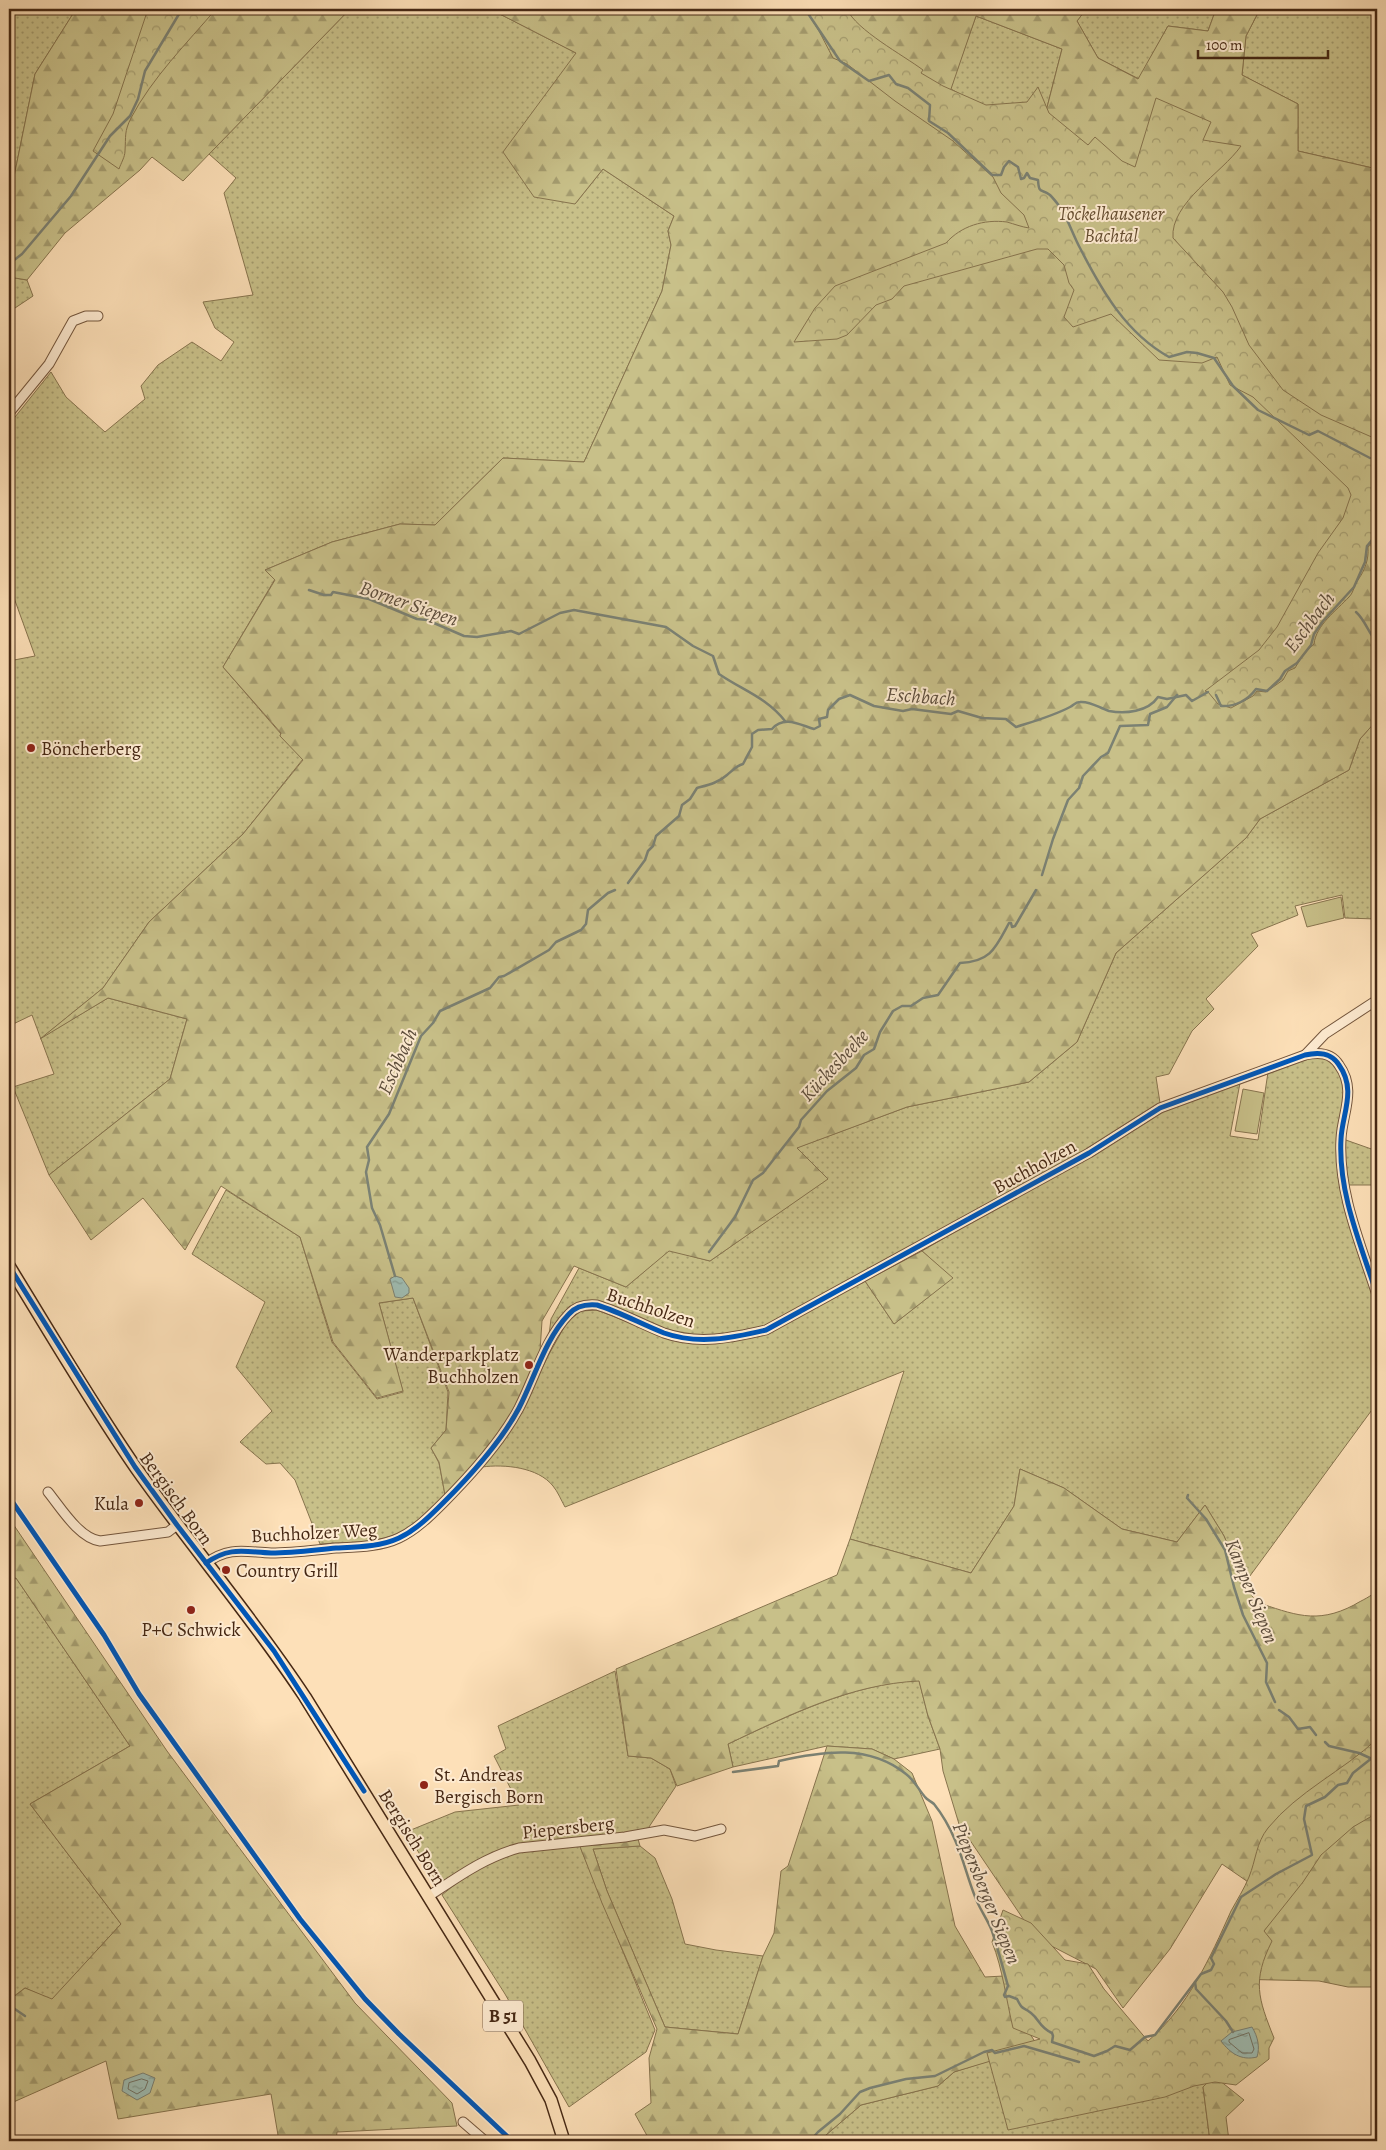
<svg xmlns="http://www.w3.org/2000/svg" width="1386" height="2150" viewBox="0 0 1386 2150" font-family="Alegreya,serif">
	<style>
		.grass { fill: url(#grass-dots); stroke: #87744e }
		.forest { fill: url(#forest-firs); stroke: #87744e; fill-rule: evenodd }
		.park { fill: url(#park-crowns); stroke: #87744e }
		.garden { fill: #c8c089; stroke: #87744e }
		.water { fill: url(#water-ripples); stroke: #7b8173 }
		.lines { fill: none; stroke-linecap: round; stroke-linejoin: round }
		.shore { stroke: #727264; stroke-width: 1 }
		.stream { stroke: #7b8173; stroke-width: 2.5 }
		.minor-casing { stroke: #74563d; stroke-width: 11 }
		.major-casing { stroke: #462814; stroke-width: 14 }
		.minor { stroke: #feebd1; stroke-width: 9 }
		.major { stroke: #fde0b8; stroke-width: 11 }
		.cycleway-casing { stroke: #feebd1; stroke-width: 8 }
		.cycleway { stroke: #0057b8; stroke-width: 5 }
		.poi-dot { fill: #8f2418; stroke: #feebd1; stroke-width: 2 }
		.labels { text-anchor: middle; stroke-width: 4; stroke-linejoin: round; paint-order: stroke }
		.shield { fill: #feebd1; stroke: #7d624d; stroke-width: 1 }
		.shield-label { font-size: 18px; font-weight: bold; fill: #462814 }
		.park-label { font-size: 19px; font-style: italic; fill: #664e31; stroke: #feebd1 }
		.poi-label { font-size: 19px; fill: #462814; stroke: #feebd1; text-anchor: start }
		.street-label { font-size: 19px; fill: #462814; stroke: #feebd1 }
		.water-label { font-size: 20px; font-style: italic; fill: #5c4d3c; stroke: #feebd1 }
	</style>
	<defs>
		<pattern id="grass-dots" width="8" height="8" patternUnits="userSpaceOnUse" patternTransform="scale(1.25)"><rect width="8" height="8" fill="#c8c089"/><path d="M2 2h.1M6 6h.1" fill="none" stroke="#a49c6f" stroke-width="1.8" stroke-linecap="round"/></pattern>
		<pattern id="forest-firs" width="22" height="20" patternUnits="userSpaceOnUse" patternTransform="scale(1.25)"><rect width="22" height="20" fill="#c8c089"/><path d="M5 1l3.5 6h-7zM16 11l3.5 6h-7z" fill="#a49c6f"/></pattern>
		<pattern id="park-crowns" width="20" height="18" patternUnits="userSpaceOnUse" patternTransform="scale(1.25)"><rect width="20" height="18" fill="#c8c089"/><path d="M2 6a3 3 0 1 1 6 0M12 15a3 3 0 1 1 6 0" fill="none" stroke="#a49c6f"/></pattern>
		<pattern id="water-ripples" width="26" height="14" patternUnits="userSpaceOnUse" patternTransform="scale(1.25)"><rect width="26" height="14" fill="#9fbdb3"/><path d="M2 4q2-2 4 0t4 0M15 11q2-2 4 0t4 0" fill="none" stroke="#839a90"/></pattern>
	</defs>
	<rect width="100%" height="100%" fill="#fde0b8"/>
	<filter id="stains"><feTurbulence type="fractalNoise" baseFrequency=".004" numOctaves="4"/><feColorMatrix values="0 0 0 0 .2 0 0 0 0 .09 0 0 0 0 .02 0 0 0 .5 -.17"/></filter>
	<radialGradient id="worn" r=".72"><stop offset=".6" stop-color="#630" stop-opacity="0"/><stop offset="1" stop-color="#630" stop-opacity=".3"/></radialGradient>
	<!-- grass -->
	<g class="grass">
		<path d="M9 9H76L35 74 9 201Z"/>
		<path d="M350 9H490L576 53 575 204 603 169 674 216 668 231 671 245 662 291 584 462 503 458 435 525 400 524 332 542 265 570 275 579 223 667 281 734 280 736 303 759 243 834 149 922 103 988 44 1036 108 998 187 1019 170 1079 49 1175 13 1087 54 1074 32 1015 9 1026V661L35 656 9 584V420L11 422 51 372 66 397 105 432 145 399 141 386 158 365 192 342 221 361 234 342 215 328 203 302 253 295 224 193 236 178 209 154Z"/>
		<path d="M1083 9H1216L1208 31 1168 26 1139 79 1098 58 1077 21 1084 12Z"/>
		<path d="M1260 9H1377V169L1298 151V104L1242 75 1246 36Z"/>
		<path d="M976 16 1062 49 1043 123 1118 228 950 89Z"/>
		<path d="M9 277 27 280 33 296 9 312Z"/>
		<path d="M1377 720V919L1345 918 1342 895 1295 906 1298 915 1251 934 1258 946 1206 999 1214 1009 1192 1031 1169 1074 1156 1077 1160 1103 1099 1143 764 1326C728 1334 699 1342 663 1329 645 1323 600 1298 584 1301 570 1303 558 1325 549 1335L551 1319 579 1268 626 1287 669 1250 710 1261 827 1179 796 1148 907 1107 1029 1082 1077 1042 1116 953 1246 838 1260 819 1349 770 1360 739Z"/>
		<path d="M1314 1056 1329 1060 1340 1071 1345 1090 1338 1138 1348 1213 1377 1303V1403L1244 1584 1224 1536 1205 1505 1177 1542 1122 1529 1064 1488 1020 1469 1014 1506 971 1573 850 1539 904 1371 565 1507C561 1500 558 1492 553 1486 538 1467 504 1464 482 1467L521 1412 548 1356 567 1322 581 1311 597 1310 677 1341 696 1343 767 1333 865 1281 894 1324 952 1278 922 1251 1163 1110 1240 1083 1230 1136 1258 1140 1268 1072Z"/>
		<path d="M1343 1139 1377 1151V1185H1346Z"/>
		<path d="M226 1190 300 1237 332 1342 377 1399 403 1392 379 1303 413 1298 448 1392 446 1430 431 1448 439 1463 445 1495C430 1509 415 1526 397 1534 374 1544 345 1542 320 1544L295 1480 280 1463 266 1464 240 1442 272 1411 236 1367 265 1302 192 1254Z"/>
		<path d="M16 1578 130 1746 30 1804 121 1924 52 2000 25 1988 10 1999 9 1998V1579Z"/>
		<path d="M615 1671 628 1756 651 1758 670 1769 676 1786 647 1830 519 1845 439 1885 406 1832 455 1812 519 1805 494 1756 506 1749 498 1726Z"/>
		<path d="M919 1680 928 1716 940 1749 894 1759 872 1749 827 1746 733 1767 728 1744C790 1715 850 1685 919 1680Z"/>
		<path d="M579 1844 655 2030 646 2052 569 2107 505 1994 442 1895C466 1875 490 1858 522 1851 540 1846 560 1846 579 1844Z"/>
		<path d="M640 1846 655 1858 672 1899 685 1944 716 1950 763 1956 738 2034 665 2027 607 1891 593 1849Z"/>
		<path d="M1004 2056 1214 2076 1203 2087 1210 2141H819L861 2105 938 2086 954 2072Z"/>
	</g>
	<!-- forest -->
	<g class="forest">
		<path d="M76 9H350L183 181 152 157 140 170 65 233 27 280 9 277V201L35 74Z"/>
		<path d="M490 9H1083L1084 12 1077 21 1098 58 1138 79 1168 26 1208 31 1216 9H1260L1246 36 1242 75 1298 104V151L1377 169V720L1360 739 1349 770 1260 819 1246 838 1116 953 1077 1042 1029 1082 907 1107 797 1148 828 1179 710 1261 669 1251 626 1287 574 1266 542 1321 540 1351 517 1407 483 1457 445 1495 439 1462 431 1448 446 1430 449 1392 413 1298 379 1303 403 1391 377 1398 333 1342 300 1237 221 1186 185 1250 143 1198 91 1240 49 1175 170 1079 187 1019 108 998 40 1039 103 988 149 922 243 834 303 760 280 736 281 733 223 667 275 580 265 570 332 542 400 524 435 525 503 458 584 462 662 291 671 245 668 231 674 216 603 169 575 204 534 197 503 152 576 53ZM976 16 1062 49 1043 123 1157 180 987 110 951 89Z"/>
		<path d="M922 1251 953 1278 894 1324 865 1281Z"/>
		<path d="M1020 1469 1064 1488 1122 1529 1177 1542 1205 1505 1224 1536 1244 1583 1256 1602C1293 1614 1316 1625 1354 1605 1362 1600 1371 1597 1377 1590V1987H1348L1319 1981 1231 1979 1251 1884 1222 1864 1170 1949 1123 2008 1096 1969 1036 1938 959 1824 943 1771 940 1749 928 1716 919 1681C851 1684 789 1715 728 1744L733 1767 677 1786 670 1769 651 1758 628 1756 616 1669 837 1575 850 1539 971 1573 1014 1506Z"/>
		<path d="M9 1518 167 1751 355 2003 452 2103 457 2126 337 2132 336 2141H279L271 2094 118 2119 106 2061 9 2104V2087L11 2086 9 2081V1998L11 1999 25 1988 52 1999 121 1924 30 1804 130 1746 16 1578 9 1579Z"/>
		<path d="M827 1746 872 1749 894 1759 912 1773 932 1821 955 1926 985 1977 1004 1976 1020 2018 1044 2056 1004 2057 954 2072 938 2086 861 2105 819 2141H650L635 2114 651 2103 649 2058 657 2029 602 1903 579 1844 638 1839 640 1846 593 1849 607 1891 665 2027 738 2034 763 1956 774 1933 781 1871 788 1866Z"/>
		<path d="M1214 2076 1244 2100 1226 2117 1229 2141H1210L1203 2087Z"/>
	</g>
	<!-- park -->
	<g class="park">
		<path d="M148 9H216C187 43 152 78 131 118 124 132 126 136 125 151 125 157 121 163 119 169L93 151 113 114Z"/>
		<path d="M805 9H847C856 30 903 55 923 70L921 73 943 86 986 105 1027 102 1038 87 1049 113 1088 145 1095 137 1122 161 1135 167 1156 98 1211 122 1203 140 1241 146C1222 173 1170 203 1173 238L1223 292 1232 307 1249 345 1283 390 1321 415 1374 438 1377 444V535L1368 547C1369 559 1365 570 1358 580 1354 585 1354 592 1349 597 1337 610 1316 625 1314 644L1304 653 1295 668 1288 671 1283 680 1266 692 1257 691 1253 696 1231 708 1218 704 1208 692 1205 691 1259 650 1277 627 1318 553 1343 518 1351 495 1348 488 1253 397 1230 385 1217 357 1202 363 1159 360 1111 314 1073 327 1064 317 1074 290 1069 283 1064 265 1048 249H1037L904 286 892 299 876 305 847 335 837 339 794 342 815 308 835 286 946 243C961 226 984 219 1007 222 1014 224 1022 227 1029 228L1024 215 1001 193 993 177 953 141 895 101 847 64 833 58 819 31Z"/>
		<path d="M1377 1739V1813L1353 1827 1321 1855 1303 1882 1264 1931 1272 1941C1252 1981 1258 1998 1274 2038L1269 2048V2059L1236 2085 1215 2082 1194 2086 1165 2097 1008 2130 987 2053 1040 2039 1013 2028C1006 1999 1003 1970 992 1942L1003 1910 1031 1923 1065 1960 1088 1964 1104 1989 1148 2041C1188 2007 1210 1958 1231 1911 1237 1900 1244 1889 1249 1877 1256 1860 1256 1843 1268 1828 1298 1791 1343 1771 1377 1739Z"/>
	</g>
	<!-- garden -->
	<g class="garden">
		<path d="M1341 897 1344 918 1307 927 1301 907Z"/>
		<path d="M1243 1089 1264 1093 1257 1134 1235 1131Z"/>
	</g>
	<!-- water -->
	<g class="water">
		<path d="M395 1276 402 1278 409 1288V1293L402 1298 395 1297 390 1279Z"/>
		<path d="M1252 2027C1258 2037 1260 2047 1257 2057 1241 2061 1230 2053 1221 2041L1232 2032Z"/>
		<path d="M143 2073 155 2078 150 2093 137 2100 122 2091 124 2080Z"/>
	</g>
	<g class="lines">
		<!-- shore -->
		<g class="shore">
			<path d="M1249 2033 1254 2049 1252 2053H1242L1229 2042V2040Z"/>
			<path d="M142 2079 148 2081 145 2089 137 2094 128 2089 129 2083Z"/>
		</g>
		<!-- stream -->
		<g class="stream">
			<path d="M805 9 840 61 869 81 889 75 896 84 908 88 930 105 929 121 948 133 992 175H1001L1004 167 1009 161 1018 167 1021 179 1024 178 1027 173 1030 178 1038 180C1039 195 1041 188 1050 195 1053 198 1057 203 1060 207 1068 219 1073 235 1080 248 1102 291 1126 333 1169 357L1187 352 1197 353 1214 358 1233 386 1258 410 1309 435 1318 431 1370 458"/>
			<path d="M9 264 22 254 71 196 110 136 130 116 138 99 145 71 182 9"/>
			<path d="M309 590 324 595H331L333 592 369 599 417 619 427 620 464 636 477 637 511 631 519 634 560 613 574 610 666 627 693 646 713 656 719 674C742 690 766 697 785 721"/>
			<path d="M1356 612C1366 621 1368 633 1377 642"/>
			<path d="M1216 695 1221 706C1235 707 1248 700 1256 689L1267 691 1280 679 1285 671 1297 663 1311 645 1314 634 1323 621 1354 587 1365 562 1367 546 1377 534"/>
			<path d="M1042 875 1053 839 1068 800 1079 788 1083 776 1101 757 1108 753 1120 726 1148 725 1150 714 1167 707 1177 695"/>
			<path d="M628 883 645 860 648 851 653 846 656 836 679 816 682 805 690 799 697 788C708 785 718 783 727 775 732 771 736 766 743 764L752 747V734L758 730 772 729C784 715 800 725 814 729L820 726 819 719 827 717 828 710 839 699 850 695 874 706 903 711 912 709 951 714 958 711 982 718 1006 719 1016 727C1035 721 1053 716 1070 707 1074 705 1075 702 1080 702 1091 701 1099 708 1109 711 1125 714 1148 712 1158 697L1167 699 1186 695 1192 701 1208 692"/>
			<path d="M709 1252 735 1217 753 1180 763 1173 799 1127 801 1120 827 1091 856 1068 864 1055 874 1049 880 1032 893 1011 902 1006H911L923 998 938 995 960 963C991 962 996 947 1009 923H1011L1012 927 1015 926 1036 890"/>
			<path d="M395 1276 380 1225 372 1208 366 1172 369 1160 367 1147 389 1114 421 1036 433 1023 440 1011 490 988 499 977 504 976 549 950 556 942 581 930 586 924 588 910 608 893 615 890"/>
			<path d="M1188 1495 1187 1498 1206 1519 1225 1550 1234 1587 1243 1615 1267 1663 1266 1682 1275 1702"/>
			<path d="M1279 1710 1289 1717 1298 1729 1310 1727 1316 1735"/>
			<path d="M1325 1742 1329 1746 1359 1753 1370 1758"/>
			<path d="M733 1772 778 1766 779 1761C823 1751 869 1744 906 1774 914 1780 919 1790 925 1797 927 1800 931 1801 934 1804 942 1814 950 1828 955 1840 963 1858 967 1876 974 1894 978 1907 987 1918 992 1931 998 1949 1003 1968 1008 1986L1004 1995 1005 1997 1009 1996 1017 1999C1023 2011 1022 2006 1031 2013 1040 2020 1039 2027 1052 2033L1053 2036 1052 2042 1094 2056 1107 2051 1115 2046 1130 2050 1145 2037 1155 2035 1201 1974 1211 1970 1214 1964 1211 1958 1241 1897 1276 1874 1312 1855 1304 1819 1306 1806 1325 1797 1338 1785 1347 1783 1353 1773 1377 1754"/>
			<path d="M1195 1982 1196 1989 1226 2021 1233 2032"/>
			<path d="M9 2005 25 2016"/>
			<path d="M810 2141 818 2132 840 2114 860 2092 870 2088 906 2079 935 2076 984 2052 992 2050 995 2053 1024 2046 1079 2062"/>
		</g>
		<!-- minor casing -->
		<g class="minor-casing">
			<g id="minor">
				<path d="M9 413 49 364 73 321 86 316H98"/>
				<path d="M1305 1055 1325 1034 1377 1000"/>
				<path d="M48 1492C61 1508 79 1538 100 1541L168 1532 177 1525"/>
				<path d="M206 1563C230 1546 245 1552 271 1553 293 1553 314 1550 336 1548 357 1547 380 1547 399 1538 416 1530 430 1516 443 1503 469 1477 502 1440 519 1408 535 1377 545 1339 569 1314 576 1306 586 1304 597 1305 620 1312 641 1324 664 1333 698 1345 732 1338 766 1330L1089 1153 1160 1108 1305 1055C1318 1052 1331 1052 1339 1065 1357 1090 1342 1114 1341 1139 1338 1193 1361 1245 1377 1295"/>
				<path d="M429 1896C458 1877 485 1857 519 1848L625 1837 664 1830 695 1836 721 1829"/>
				<path d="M463 2122 485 2141"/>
				<path d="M1377 2141V2126"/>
			</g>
		</g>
		<!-- major casing -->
		<g class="major-casing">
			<path id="major" d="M9 1266C51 1334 91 1403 136 1468 191 1546 253 1618 305 1697L530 2061 551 2100 564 2141"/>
		</g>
		<!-- minor -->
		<use href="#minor" class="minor"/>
		<!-- major -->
		<use href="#major" class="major"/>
		<!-- cycleway casing -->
		<g class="cycleway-casing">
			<g id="cycleway">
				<path d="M9 1266 135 1467 177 1525 274 1651 364 1791"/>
				<path d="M9 1497 104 1635 139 1694 300 1919 365 1999 399 2034 512 2141"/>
				<path d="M206 1563C230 1546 245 1552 271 1553 293 1553 314 1550 336 1548 357 1547 380 1547 399 1538 416 1530 430 1516 443 1503 469 1477 502 1440 519 1408 535 1377 545 1339 569 1314 576 1306 586 1304 597 1305 620 1312 641 1324 664 1333 698 1345 732 1338 766 1330L1089 1153 1160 1108 1305 1055C1318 1052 1331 1052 1339 1065 1357 1090 1342 1114 1341 1139 1338 1193 1361 1245 1377 1295"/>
			</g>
		</g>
		<!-- cycleway -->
		<use href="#cycleway" class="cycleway"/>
	</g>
	<!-- markers -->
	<g class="poi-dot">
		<circle cx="31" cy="748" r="5"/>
		<circle cx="529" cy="1365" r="5"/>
		<circle cx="139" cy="1503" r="5"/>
		<circle cx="226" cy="1570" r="5"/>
		<circle cx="191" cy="1610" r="5"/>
		<circle cx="424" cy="1785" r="5"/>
	</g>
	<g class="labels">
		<!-- shield labels -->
		<rect class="shield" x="483" y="2000.5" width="40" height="31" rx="4"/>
		<g class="shield-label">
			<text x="503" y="2022">B 51</text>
		</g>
		<!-- park labels -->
		<g class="park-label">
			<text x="1111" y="220">Töckelhausener<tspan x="1111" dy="22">Bachtal</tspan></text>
		</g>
		<!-- poi labels -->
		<g class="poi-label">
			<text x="41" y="755">Böncherberg</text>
			<text x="519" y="1361" text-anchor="end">Wanderparkplatz<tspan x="519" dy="22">Buchholzen</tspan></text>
			<text x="129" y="1510" text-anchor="end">Kula</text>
			<text x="236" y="1577">Country Grill</text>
			<text x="191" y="1636" text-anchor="middle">P+C Schwick</text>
			<text x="434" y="1781">St. Andreas<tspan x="434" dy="22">Bergisch Born</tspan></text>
		</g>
		<!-- street labels -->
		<g class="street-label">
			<text transform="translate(1034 1166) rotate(-29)" y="7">Buchholzen</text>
			<text transform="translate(651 1307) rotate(18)" y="7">Buchholzen</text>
			<text transform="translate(177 1498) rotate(54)" y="7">Bergisch Born</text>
			<text transform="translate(314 1532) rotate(-3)" y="7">Buchholzer Weg</text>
			<text transform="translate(568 1827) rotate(-6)" y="7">Piepersberg</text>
			<text transform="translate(413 1837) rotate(58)" y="7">Bergisch Born</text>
		</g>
		<!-- water labels -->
		<g class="water-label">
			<text transform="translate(409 603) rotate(19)" y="7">Borner Siepen</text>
			<text transform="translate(1309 622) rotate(-53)" y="7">Eschbach</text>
			<text transform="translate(921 696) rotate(4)" y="7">Eschbach</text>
			<text transform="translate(397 1061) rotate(-66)" y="7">Eschbach</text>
			<text transform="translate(834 1065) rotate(-47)" y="7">Kückesbeeke</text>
			<text transform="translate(1252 1591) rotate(68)" y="7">Kamper Siepen</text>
			<text transform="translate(987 1893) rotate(68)" y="7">Piepersberger Siepen</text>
		</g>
	</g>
	<!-- margin -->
	<rect width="1386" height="2150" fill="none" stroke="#fde0b8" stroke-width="30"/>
	<rect x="10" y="10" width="1366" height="2130" fill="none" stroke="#462814" stroke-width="2.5"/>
	<rect x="15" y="15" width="1356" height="2120" fill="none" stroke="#462814"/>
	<!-- scale -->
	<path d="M1198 50v8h130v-8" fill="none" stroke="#462814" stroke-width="2.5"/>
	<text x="1206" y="50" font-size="15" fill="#462814" stroke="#feebd1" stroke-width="4" paint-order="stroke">100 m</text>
	<rect width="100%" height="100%" filter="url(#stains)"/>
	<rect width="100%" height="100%" fill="url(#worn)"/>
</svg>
